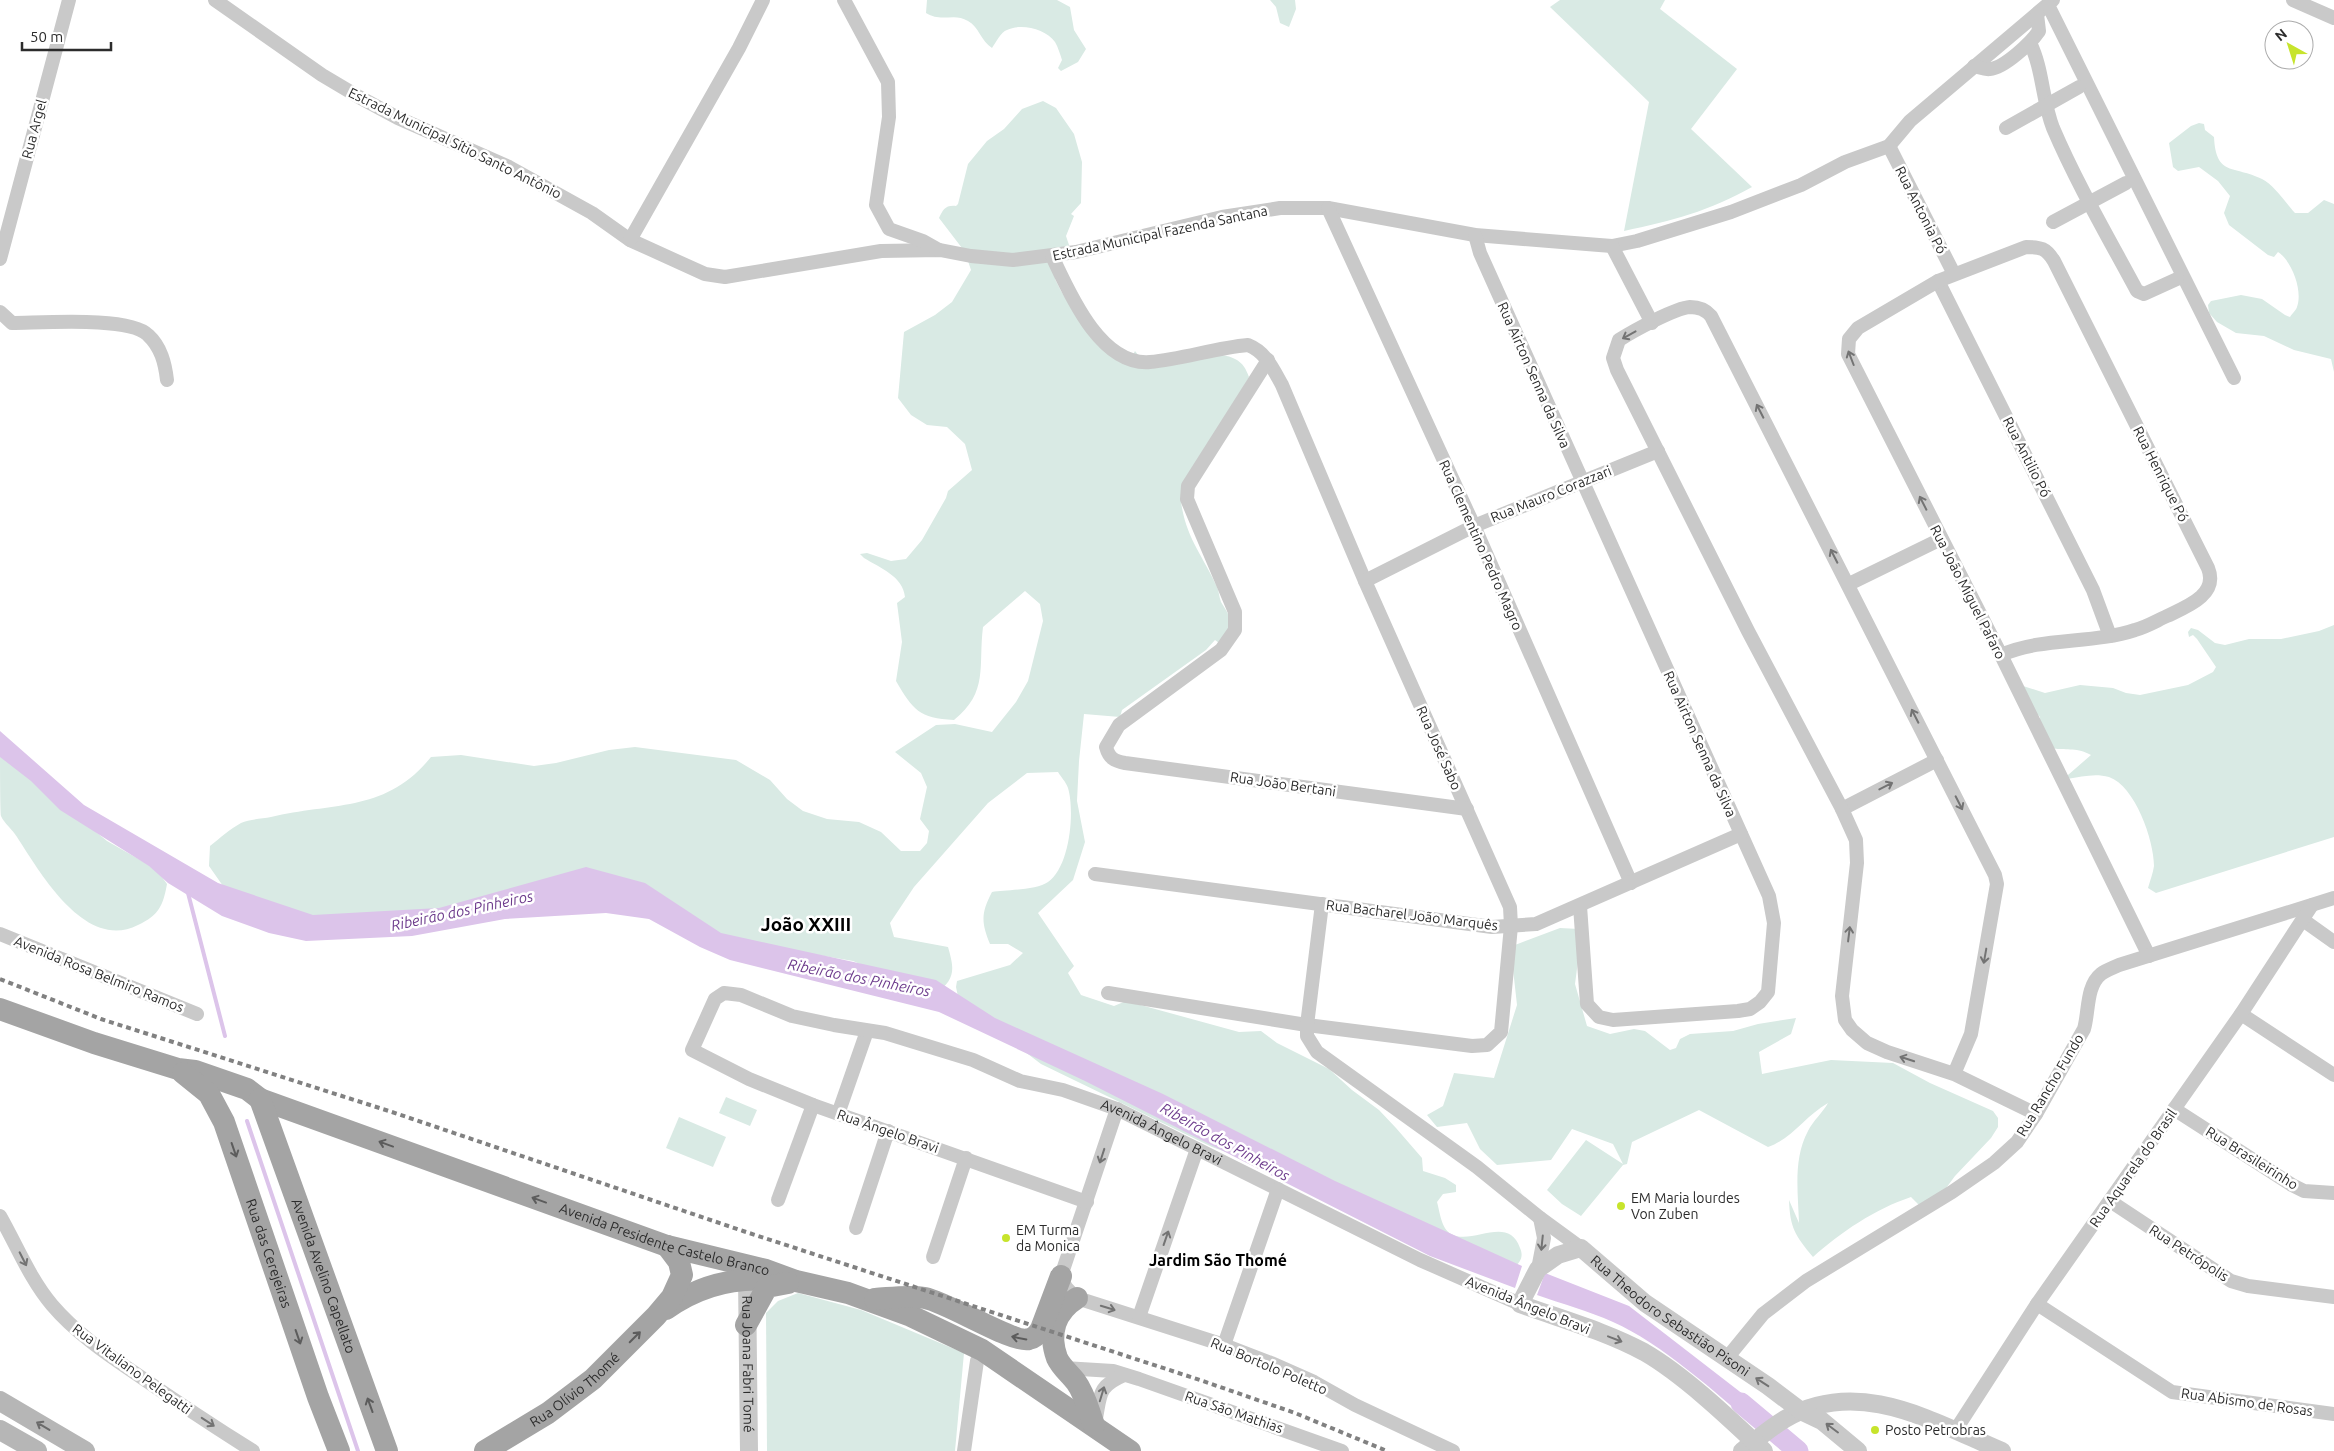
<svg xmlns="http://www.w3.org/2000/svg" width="2334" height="1451" viewBox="0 0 2334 1451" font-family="Ubuntu,sans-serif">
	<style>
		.green { fill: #d9eae4 }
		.water { fill: #dcc4ea }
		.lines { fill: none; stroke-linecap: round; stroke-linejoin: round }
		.stream { stroke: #dcc4ea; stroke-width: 4 }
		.river { stroke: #dcc4ea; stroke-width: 21 }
		.minor { stroke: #c9c9c9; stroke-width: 14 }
		.tertiary { stroke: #c9c9c9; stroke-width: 18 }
		.secondary { stroke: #b6b6b6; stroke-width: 20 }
		.primary { stroke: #a4a4a4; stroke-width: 22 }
		.rail { stroke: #818181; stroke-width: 4; stroke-dasharray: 5 4; stroke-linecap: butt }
		.oneway { stroke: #737373 }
		.oneway2 { stroke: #5c5c5c }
		.oneway3 { stroke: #6a6a6a }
		.poi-dot { fill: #c7e42c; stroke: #fff; stroke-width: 2 }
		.labels { text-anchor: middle; stroke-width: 5; stroke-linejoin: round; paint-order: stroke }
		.street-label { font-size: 14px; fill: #2c2c2c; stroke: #fff }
		.poi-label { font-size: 14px; fill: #2c2c2c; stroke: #fff; text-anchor: start }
		.water-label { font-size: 15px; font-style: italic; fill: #6d3b8c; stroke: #fff }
		.quarter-label { font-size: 16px; font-weight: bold; fill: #000; stroke: #fff }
		.district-label { font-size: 19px; font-weight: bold; fill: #000; stroke: #fff }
	</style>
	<rect width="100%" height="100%" fill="#fff"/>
	<!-- green -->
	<g class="green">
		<path d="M927 0H1057L1070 7 1074 30 1086 49 1078 62 1061 71 1058 68 1062 60C1060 54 1058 47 1055 42 1046 29 1021 23 1007 30 1001 32 996 42 992 48 981 41 979 27 968 21 954 12 942 23 926 13Z"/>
		<path d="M1270 0H1295L1296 9 1289 27 1280 23 1276 7Z"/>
		<path d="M1560 0H1665L1660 9 1737 69 1691 129 1752 187C1710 211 1671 221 1624 231L1649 102 1550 7Z"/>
		<path d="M1043 101 1056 108 1074 134 1082 162 1081 203 1071 214 1074 216 1066 236 1073 257 1061 262 1055 279 1061 291 1088 332 1130 360 1135 351 1142 360C1164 357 1216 348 1235 359 1243 363 1246 369 1249 377L1181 502C1186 538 1203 556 1217 587 1219 591 1219 597 1221 602 1226 610 1230 616 1233 625L1219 643 1215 640 1206 650 1122 710 1120 717 1084 714 1079 761 1077 801 1085 842 1073 880 1038 913 1074 966 1068 973 1081 995 1114 1006 1126 1001 1239 1032 1261 1031 1277 1043 1329 1069 1352 1090 1379 1110 1396 1128 1422 1158 1423 1171 1445 1178 1456 1185V1192L1443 1194 1437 1202C1440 1212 1441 1228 1451 1234 1472 1246 1508 1214 1520 1248 1524 1257 1520 1262 1514 1268L1243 1153 1226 1152 1212 1147 1041 1064 1008 1039 961 1011 956 987 957 981 1010 965 1023 953 1008 944H990C981 922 981 913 992 892 1006 890 1037 890 1048 882 1070 867 1075 811 1068 788 1066 782 1061 777 1058 772L1027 773 988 803 914 887 890 923 894 937 948 947C955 971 955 979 935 995L853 961 714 937 618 899 331 937 230 896 209 866 210 846C220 838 230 829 241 823 249 819 262 819 271 817 333 802 386 813 431 757L461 755 534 766 556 763 609 750 635 747 736 760 770 780 787 799 803 811 827 819 859 822 881 832 901 851H920L927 843 929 831 920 819 927 787 921 773 895 752 936 725 955 724 992 732 1016 702 1028 681 1043 621 1040 604 1025 591 983 627C978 666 989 692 954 720 919 718 913 710 896 681L902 642 897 603 905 597C903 576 880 568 864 558L860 554 867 553 891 561 906 559 922 540 946 498 948 491 972 470 965 444 947 427 927 425 911 415 898 398 904 332 935 315 952 302 971 270 965 252 939 218C943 210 945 205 956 206L958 204 968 164 987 141 1004 129 1022 109Z"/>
		<path d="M2199 123 2204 124 2205 130 2214 137C2216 177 2234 165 2262 179 2274 185 2286 203 2295 213H2308L2324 200 2334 204V372L2331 359 2294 350 2264 336 2236 333 2217 322 2209 313 2208 305 2211 301 2241 295 2262 299 2285 315 2290 317C2292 314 2296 310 2297 307 2303 291 2292 261 2278 252L2274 257 2268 255 2229 225 2224 213 2230 196 2218 181 2199 167 2178 171 2173 167 2169 143 2191 126Z"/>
		<path d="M2334 625V837L2156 893 2148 888C2150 881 2153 873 2154 866 2154 840 2135 786 2109 777 2094 773 2082 777 2067 779L2068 775 2091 755C2066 740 2040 766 2040 717L2026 703 2023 686 2045 693 2080 685 2113 688 2126 693 2140 695 2188 685 2213 672 2216 667 2197 639 2193 635 2189 637 2188 632 2191 628 2198 630 2215 643 2225 645 2249 639H2281L2319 631Z"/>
		<path d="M0 740 90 827 107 841 156 869 167 884C163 906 159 915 138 925 85 952 40 872 17 837 13 830 4 823 1 816 0 811 0 751 0 740Z"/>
		<path d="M1560 928 1579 929 1581 938 1575 984 1587 1026 1610 1034 1634 1029 1645 1031 1670 1050 1676 1048 1680 1039 1690 1034 1733 1031 1758 1024 1796 1018 1791 1034 1759 1052 1762 1074 1831 1060 1893 1063 1930 1083 1993 1111 1998 1118V1127L1991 1138 1955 1176 1938 1199 1920 1206 1911 1197C1875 1209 1841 1232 1813 1257 1795 1235 1790 1228 1789 1200L1799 1223C1798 1192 1793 1159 1808 1131 1813 1121 1823 1112 1828 1103 1805 1116 1793 1138 1768 1147L1699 1110 1632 1142 1627 1164 1623 1165 1581 1216 1562 1204 1547 1190 1586 1140 1623 1164 1613 1144 1572 1129 1551 1160 1497 1165 1480 1149 1467 1123 1437 1127 1427 1115 1443 1106 1454 1073 1494 1078 1517 1005 1513 969 1515 945Z"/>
		<path d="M726 1097 757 1110 750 1126 719 1113Z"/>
		<path d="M679 1117 726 1137 713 1167 666 1148Z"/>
		<path d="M798 1293 861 1310 964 1353 955 1451H767L766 1313 778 1301Z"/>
	</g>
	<!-- water -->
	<g class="water">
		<path d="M0 731 84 805 218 883 313 915 439 908 586 867 645 883 721 933 936 980 995 1018 1163 1094 1335 1181 1522 1266 1515 1288 1430 1256 1085 1081 939 1012 730 960 700 947 649 919 606 913 505 919 412 936 306 941 269 933 222 916 168 883 149 866 60 810 31 781 0 757Z"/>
		<path d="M1545 1273 1629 1306 1770 1415 1756 1427C1716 1393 1661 1343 1613 1322 1589 1311 1562 1304 1537 1295Z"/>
		<path d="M1787 1433 1808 1451H1783L1773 1443Z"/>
	</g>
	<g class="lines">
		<!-- stream -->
		<g class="stream">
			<path d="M188 893 225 1036"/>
			<path d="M247 1121 358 1451"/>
		</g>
		<!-- river -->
		<path class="river" d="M1741 1403 1798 1451"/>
		<!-- minor -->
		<g class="minor">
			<path d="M215 0 322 75 359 97 398 118 509 167 592 213 630 240 705 274 725 277 881 251 940 250 971 256 1013 260 1076 252 1222 217 1280 208H1328L1475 235 1599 245 1612 246 1637 241 1731 212 1801 185 1845 162 1889 146 1910 121 2053 0"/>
			<path d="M844 0 888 82 889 117 876 205 889 229 923 241 939 250"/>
			<path d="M2293 0 2334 18"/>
			<path d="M2048 5 2234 378"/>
			<path d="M2030 43C2043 69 2042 100 2053 128 2077 184 2108 237 2137 291L2144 294 2177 279"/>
			<path d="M1974 66C1979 67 1985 70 1990 69 2004 68 2031 43 2039 31L2037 14"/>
			<path d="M2006 128 2079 87"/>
			<path d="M1889 146 1954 274"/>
			<path d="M1328 208 1474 526 1631 883"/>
			<path d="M2053 222 2126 183"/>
			<path d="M1475 235 1480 253 1769 896 1774 923 1768 992 1760 1002 1750 1009 1738 1011 1613 1020 1599 1017 1587 1004 1580 906"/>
			<path d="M630 240 739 48 763 0"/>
			<path d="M1612 246 1652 323"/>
			<path d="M1052 256C1069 292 1100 366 1150 362 1183 359 1215 348 1248 345 1266 352 1273 369 1282 385L1365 581 1510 907 1511 926 1501 1032 1487 1045 1472 1046 1307 1025 1108 993"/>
			<path d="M0 259 69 0"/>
			<path d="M1938 281 2093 590 2110 636"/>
			<path d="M0 312 12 323C40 323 130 316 148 335 161 347 165 363 167 380"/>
			<path d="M1268 360 1188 486 1187 499 1235 612V630L1221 650 1119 725 1106 747C1109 758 1114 761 1125 763L1467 809"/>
			<path d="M1365 581 1474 526 1658 451"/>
			<path d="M1849 584 1941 539"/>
			<path d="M2001 655C2041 637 2093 644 2135 630 2146 627 2156 621 2167 616 2186 607 2219 595 2208 568L2054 261C2046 248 2041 247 2026 247L1938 281 1858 328 1849 339 1848 354 2001 655 2149 956"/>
			<path d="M1842 809 1937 760"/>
			<path d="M1095 874 1492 927 1536 924 1741 834"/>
			<path d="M1322 904 1307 1025V1036L1317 1052 1477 1167 1540 1218 1581 1248"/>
			<path d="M2303 920 2334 942"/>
			<path d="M0 934 197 1014"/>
			<path d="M2241 1014 2334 1075"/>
			<path d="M1954 1074 1971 1034 1997 884 1995 875 1711 316C1706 310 1698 307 1690 307 1675 308 1633 331 1619 340L1613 358 1617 370 1748 631 1842 809 1856 840 1857 863 1842 996 1845 1020 1852 1030 1867 1043 1887 1052 1954 1074 2036 1114"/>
			<path d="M1117 1109 1061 1276C1063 1286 1069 1291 1077 1298L1224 1345 1271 1363 1314 1382 1355 1405 1453 1451"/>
			<path d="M2174 1109 2292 1185 2304 1191 2334 1193"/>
			<path d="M838 1114 867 1031"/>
			<path d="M778 1200 813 1105"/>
			<path d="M2110 1201 2231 1281 2248 1286 2334 1297"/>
			<path id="s1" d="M1087 1202 813 1105 749 1079 692 1050 715 999 724 993 741 995 792 1016 834 1025 885 1033 973 1060 1020 1081 1063 1090 1117 1109 1420 1260 1520 1304"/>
			<path d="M0 1216C17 1246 30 1279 52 1305 75 1332 105 1353 135 1373 174 1400 213 1426 253 1451"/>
			<path d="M856 1228 888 1131"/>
			<path d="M933 1257 966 1158"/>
			<path d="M1538 1269 1544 1238 1540 1218"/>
			<path d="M2037 1304 2172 1392 2334 1414"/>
			<path d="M1139 1317 1197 1149"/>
			<path d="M1224 1345 1278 1189"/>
			<path d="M1727 1358 1763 1314 1806 1281 1952 1192 1994 1163 2017 1142 2036 1114 2084 1029C2089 1012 2086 986 2101 974 2106 970 2113 968 2119 965L2334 898"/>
			<path d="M1064 1368 1113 1371 1139 1379 1342 1451"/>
			<path d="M1095 1423C1101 1396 1096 1387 1124 1375"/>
			<path d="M1955 1431 2037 1304 2241 1014 2312 905"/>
			<path d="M964 1451 977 1361 982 1350"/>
		</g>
		<!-- tertiary -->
		<g class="tertiary">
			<path id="s2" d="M747 1278 749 1451"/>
			<path d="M1742 1451C1756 1440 1770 1428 1785 1419 1859 1376 1933 1422 2002 1451"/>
			<path id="s3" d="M1764 1451C1730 1419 1684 1375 1644 1352 1605 1331 1561 1319 1520 1304L1538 1269 1558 1255 1581 1248 1645 1303 1768 1386 1801 1411 1822 1421 1858 1451"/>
		</g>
		<!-- secondary -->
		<g class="secondary">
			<path d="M0 1401 85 1451"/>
			<path d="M0 1430 37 1451"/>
		</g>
		<!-- primary -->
		<g class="primary">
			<path id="s4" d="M0 1009 94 1043 178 1069 195 1071 247 1089 260 1099 667 1246 766 1270 796 1281 848 1293 911 1316 982 1350 1130 1451"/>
			<path id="s5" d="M183 1073 209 1094 224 1122 318 1397 339 1451"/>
			<path id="s6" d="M260 1099 387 1451"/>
			<path d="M1077 1298C1055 1312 1048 1333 1057 1358 1061 1367 1070 1374 1076 1382 1085 1394 1089 1412 1094 1425"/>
			<path d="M875 1299C891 1298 909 1295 925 1298 949 1303 1014 1344 1029 1339 1035 1338 1038 1334 1041 1329L1061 1276"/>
			<path d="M666 1309C697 1287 732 1277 770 1280"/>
			<path d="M746 1325 767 1287 788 1283"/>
			<path id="s7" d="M485 1451 548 1413 593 1379 656 1316 672 1297 682 1275 679 1262 667 1246"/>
		</g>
		<!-- rail -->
		<path class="rail" d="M0 979 101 1019 392 1112 743 1231 1200 1380 1295 1413 1387 1451"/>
	</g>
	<!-- one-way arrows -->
	<defs><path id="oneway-shaft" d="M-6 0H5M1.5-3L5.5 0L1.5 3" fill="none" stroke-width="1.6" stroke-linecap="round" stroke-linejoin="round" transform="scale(1.25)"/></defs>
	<g class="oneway">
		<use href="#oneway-shaft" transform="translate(1629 335) rotate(151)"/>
		<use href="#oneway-shaft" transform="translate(1851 358) rotate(-111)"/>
		<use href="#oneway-shaft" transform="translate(1760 411) rotate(-117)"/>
		<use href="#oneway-shaft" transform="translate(1923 503) rotate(-117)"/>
		<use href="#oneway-shaft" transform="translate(1834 556) rotate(-117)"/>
		<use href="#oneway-shaft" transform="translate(1915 716) rotate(-117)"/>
		<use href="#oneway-shaft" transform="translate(1886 786) rotate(-27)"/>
		<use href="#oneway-shaft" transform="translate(1959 803) rotate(63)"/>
		<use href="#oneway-shaft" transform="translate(1849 934) rotate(-83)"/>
		<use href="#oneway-shaft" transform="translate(1985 956) rotate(100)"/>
		<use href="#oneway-shaft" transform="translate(1907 1059) rotate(-162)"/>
		<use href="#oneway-shaft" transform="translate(1102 1156) rotate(108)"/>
		<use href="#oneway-shaft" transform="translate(1166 1238) rotate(-71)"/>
		<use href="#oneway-shaft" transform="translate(1542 1243) rotate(96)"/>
		<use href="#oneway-shaft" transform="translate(23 1259) rotate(63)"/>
		<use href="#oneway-shaft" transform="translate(1108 1308) rotate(17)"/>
		<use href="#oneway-shaft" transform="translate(1615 1339) rotate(21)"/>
		<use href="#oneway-shaft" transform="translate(1762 1382) rotate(-147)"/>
		<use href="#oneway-shaft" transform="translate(1102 1394) rotate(-73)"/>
		<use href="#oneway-shaft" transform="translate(208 1422) rotate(33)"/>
		<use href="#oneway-shaft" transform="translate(1832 1428) rotate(-143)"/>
	</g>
	<g class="oneway2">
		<use href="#oneway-shaft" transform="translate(386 1144) rotate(-160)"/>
		<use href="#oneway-shaft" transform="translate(234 1150) rotate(71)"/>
		<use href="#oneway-shaft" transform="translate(539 1200) rotate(-160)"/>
		<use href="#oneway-shaft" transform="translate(298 1337) rotate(71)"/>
		<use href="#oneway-shaft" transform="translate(635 1337) rotate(-45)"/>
		<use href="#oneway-shaft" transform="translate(1019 1338) rotate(-169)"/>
		<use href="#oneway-shaft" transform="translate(370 1405) rotate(-110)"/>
	</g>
	<use class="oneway3" href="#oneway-shaft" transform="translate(43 1426) rotate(-149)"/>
	<!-- markers -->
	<g class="poi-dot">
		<circle cx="1621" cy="1206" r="5"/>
		<circle cx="1006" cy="1238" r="5"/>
		<circle cx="1875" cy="1430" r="5"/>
	</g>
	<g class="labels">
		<!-- street labels -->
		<g class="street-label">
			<text transform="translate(34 129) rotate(-75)" y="5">Rua Argel</text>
			<text transform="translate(455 143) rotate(26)" y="5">Estrada Municipal Sítio Santo Antônio</text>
			<text transform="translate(1921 210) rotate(63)" y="5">Rua Antonia Pó</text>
			<text transform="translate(1160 233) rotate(-12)" y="5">Estrada Municipal Fazenda Santana</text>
			<text transform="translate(1534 375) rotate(66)" y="5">Rua Airton Senna da Silva</text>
			<text transform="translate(2027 457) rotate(63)" y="5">Rua Antilio Pó</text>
			<text transform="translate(2161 474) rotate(63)" y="5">Rua Henrique Pó</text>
			<text transform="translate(1551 494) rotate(-22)" y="5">Rua Mauro Corazzari</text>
			<text transform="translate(1481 545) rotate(66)" y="5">Rua Clementino Pedro Magro</text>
			<text transform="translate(1968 592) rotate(63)" y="5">Rua João Miguel Pafaro</text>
			<text transform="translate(1700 744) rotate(66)" y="5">Rua Airton Senna da Silva</text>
			<text transform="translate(1439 748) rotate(66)" y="5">Rua José Sabo</text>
			<text transform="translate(1283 784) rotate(8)" y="5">Rua João Bertani</text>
			<text transform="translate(1412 915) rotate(7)" y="5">Rua Bacharel João Marquês</text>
			<text transform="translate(99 974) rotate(22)" y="5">Avenida Rosa Belmiro Ramos</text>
			<text transform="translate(2050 1085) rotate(-59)" y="5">Rua Rancho Fundo</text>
			<text transform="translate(888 1131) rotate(19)" y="5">Rua Ângelo Bravi</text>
			<text dy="5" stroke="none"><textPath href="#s1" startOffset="952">Avenida Ângelo Bravi</textPath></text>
			<text transform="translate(2252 1158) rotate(32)" y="5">Rua Brasileirinho</text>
			<text transform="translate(2133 1168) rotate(-55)" y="5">Rua Aquarela do Brasil</text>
			<text dy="5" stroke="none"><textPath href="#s4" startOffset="705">Avenida Presidente Castelo Branco</textPath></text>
			<text dy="5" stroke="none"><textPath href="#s5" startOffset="204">Rua das Cerejeiras</textPath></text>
			<text transform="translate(2189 1253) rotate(33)" y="5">Rua Petrópolis</text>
			<text dy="5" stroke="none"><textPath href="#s6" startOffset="188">Avenida Avelino Capellato</textPath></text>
			<text transform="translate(1528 1305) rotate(22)" y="5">Avenida Ângelo Bravi</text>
			<text dy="5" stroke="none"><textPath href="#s3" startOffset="489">Rua Theodoro Sebastião Pisoni</textPath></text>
			<text dy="5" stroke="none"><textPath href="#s2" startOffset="86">Rua Joana Fabri Tomé</textPath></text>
			<text transform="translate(1269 1366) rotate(23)" y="5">Rua Bortolo Poletto</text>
			<text transform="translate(132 1369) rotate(36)" y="5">Rua Vitaliano Pelegatti</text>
			<text dy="5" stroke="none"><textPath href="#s7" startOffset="109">Rua Olívio Thomé</textPath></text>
			<text transform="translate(2247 1402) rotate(8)" y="5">Rua Abismo de Rosas</text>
			<text transform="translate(1234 1412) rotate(19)" y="5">Rua São Mathias</text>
		</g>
		<!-- poi labels -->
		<g class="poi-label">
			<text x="1631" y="1203">EM Maria lourdes<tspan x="1631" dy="16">Von Zuben</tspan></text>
			<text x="1016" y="1235">EM Turma<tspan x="1016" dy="16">da Monica</tspan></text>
			<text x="1885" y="1435">Posto Petrobras</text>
		</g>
		<!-- water labels -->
		<g class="water-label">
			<text transform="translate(462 911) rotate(-12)" y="5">Ribeirão dos Pinheiros</text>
			<text transform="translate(859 978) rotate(11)" y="5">Ribeirão dos Pinheiros</text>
			<text transform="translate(1225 1142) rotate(29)" y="5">Ribeirão dos Pinheiros</text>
		</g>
		<!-- quarter labels -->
		<g class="quarter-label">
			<text x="1218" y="1266">Jardim São Thomé</text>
		</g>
		<!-- district labels -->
		<g class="district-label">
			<text x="806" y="931">João XXIII</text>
		</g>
	</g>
	<!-- north arrow -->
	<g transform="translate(2289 45) rotate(321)"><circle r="24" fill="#ffffff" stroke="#ababab"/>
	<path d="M0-4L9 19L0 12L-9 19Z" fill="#c7e42c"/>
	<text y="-8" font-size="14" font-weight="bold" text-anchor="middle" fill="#2c2c2c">N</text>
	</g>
	<!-- scale -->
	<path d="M22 42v8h89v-8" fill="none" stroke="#2c2c2c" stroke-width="2.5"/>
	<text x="30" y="42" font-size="15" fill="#2c2c2c" stroke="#ffffff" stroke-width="4" paint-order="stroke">50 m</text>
</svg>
